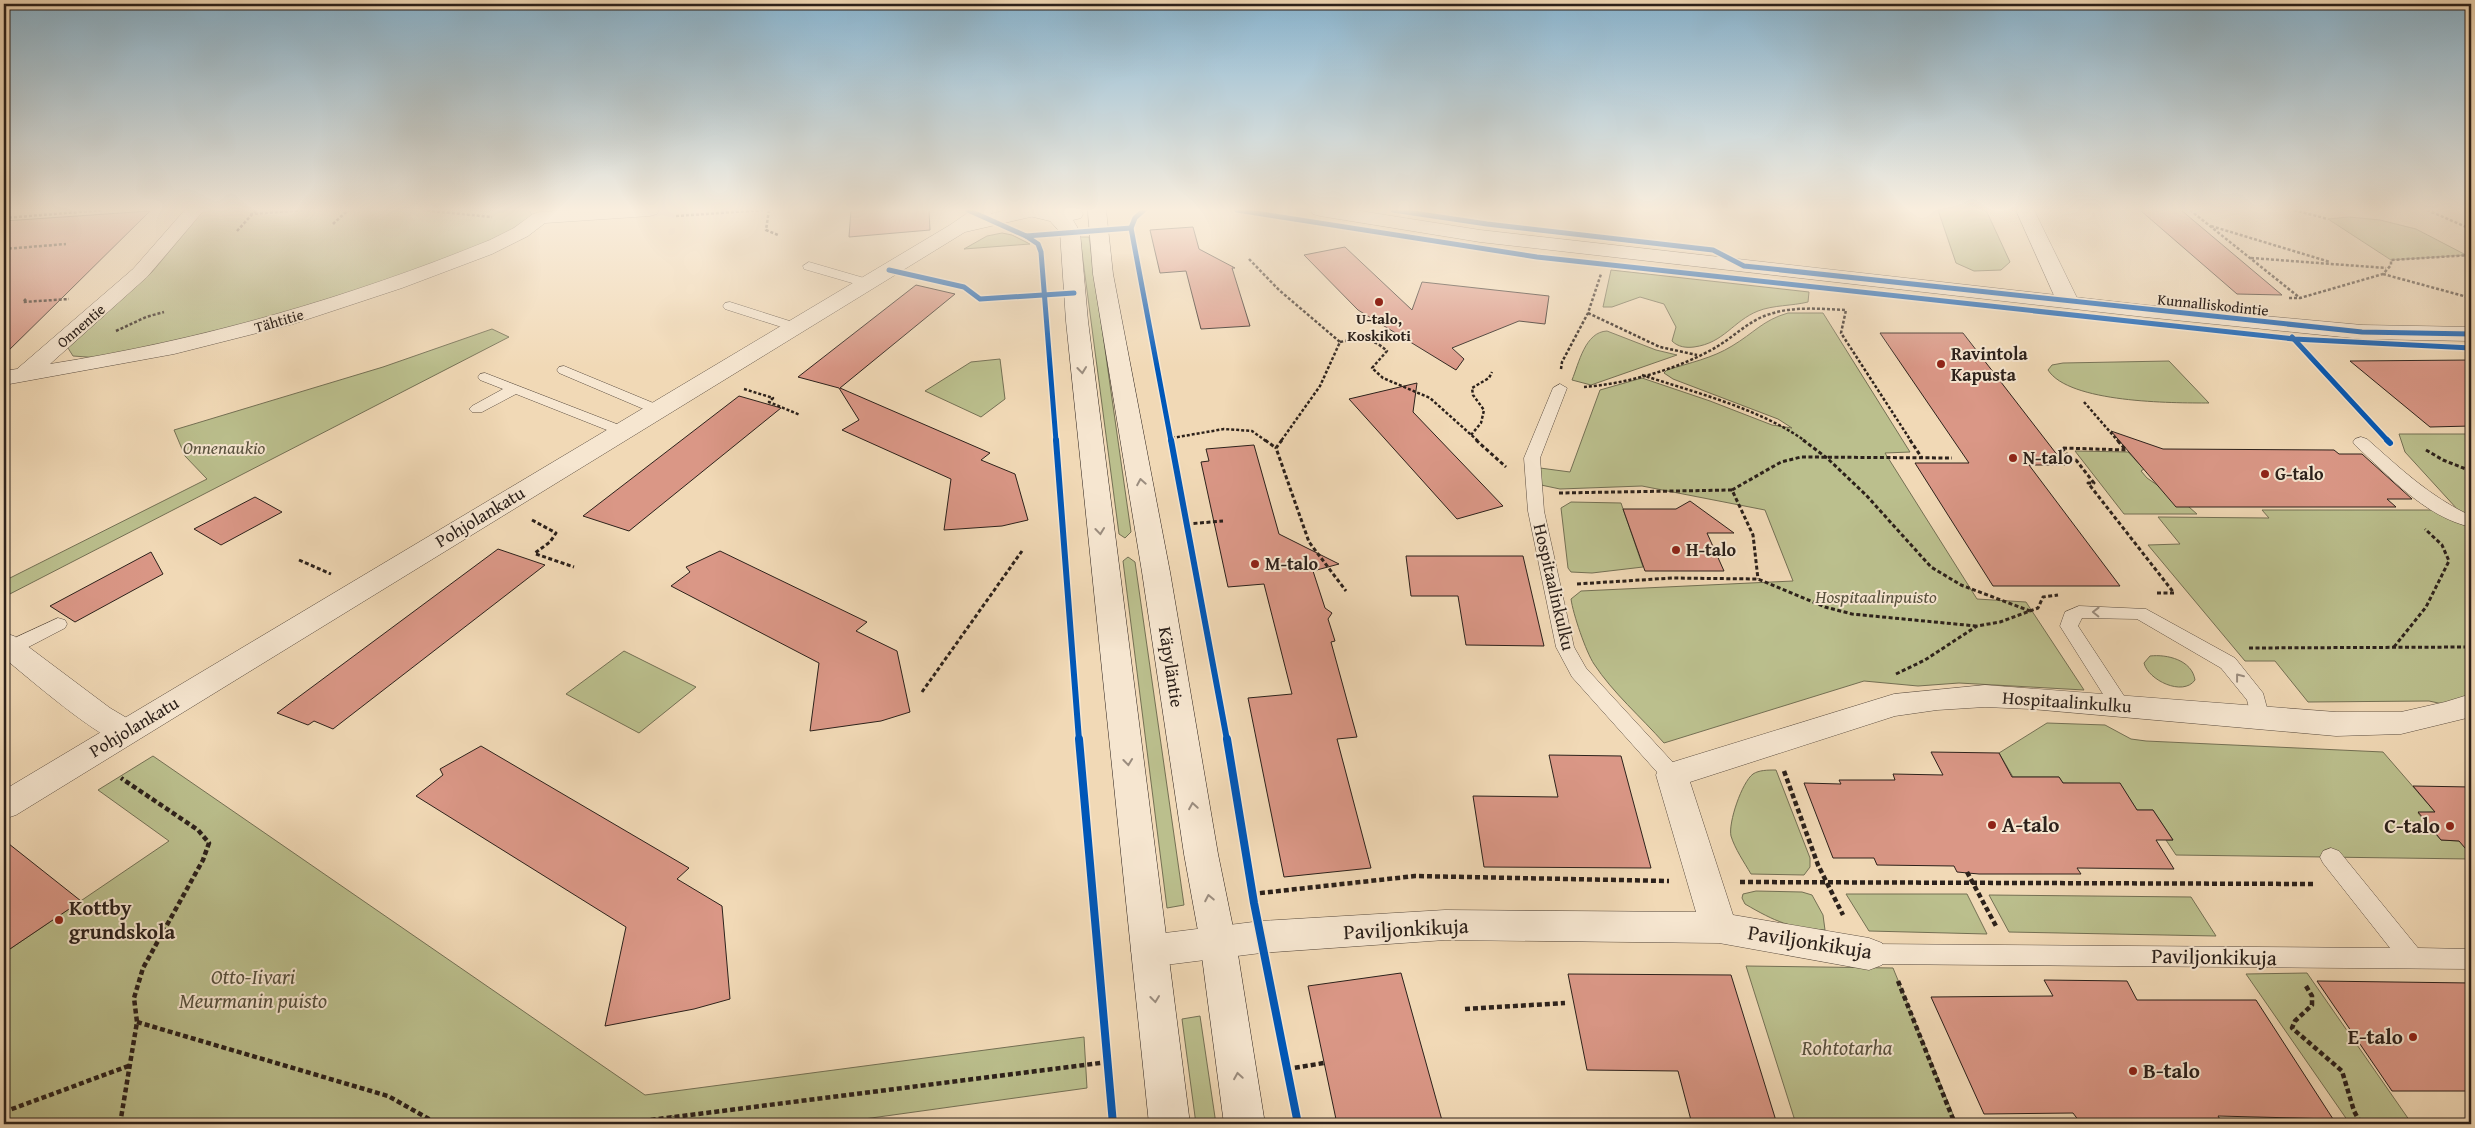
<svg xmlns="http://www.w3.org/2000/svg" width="2475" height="1128" viewBox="0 0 2475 1128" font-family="'Gentium Book Plus',serif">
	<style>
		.green { fill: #bbbf8d; stroke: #747054 }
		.building { fill: #da9786; stroke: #2c211b }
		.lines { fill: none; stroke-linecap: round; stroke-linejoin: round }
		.service-casing { stroke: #5d4f42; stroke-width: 1 }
		.minor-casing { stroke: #5d4f42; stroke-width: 1 }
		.tertiary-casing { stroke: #5d4f42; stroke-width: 1 }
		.secondary-casing { stroke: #2c211b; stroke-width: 1 }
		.path-far2 { stroke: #2c211b; stroke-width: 2.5; stroke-dasharray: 3 2; stroke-linecap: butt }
		.path-far1 { stroke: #2c211b; stroke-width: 3; stroke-dasharray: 4 2.5; stroke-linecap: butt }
		.path { stroke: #2c211b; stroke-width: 4.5; stroke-dasharray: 5 3; stroke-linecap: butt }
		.service { fill: #f6e6d0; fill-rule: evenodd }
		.minor { fill: #f6e6d0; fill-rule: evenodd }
		.tertiary { fill: #f6e6d0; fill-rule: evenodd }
		.secondary { fill: #f6e6d0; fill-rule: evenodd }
		.cycleway-far2-casing { stroke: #f6e6d0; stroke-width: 8 }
		.cycleway-far1-casing { stroke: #f6e6d0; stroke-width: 9 }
		.cycleway-casing { stroke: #f6e6d0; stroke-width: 11 }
		.cycleway-far2 { stroke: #0057b8; stroke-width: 5 }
		.cycleway-far1 { stroke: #0057b8; stroke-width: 6 }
		.cycleway { stroke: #0057b8; stroke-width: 8 }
		.oneway { stroke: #9b8d7f }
		.poi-dot { fill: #8f2418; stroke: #f6e6d0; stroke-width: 2 }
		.labels { text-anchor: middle; stroke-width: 4; stroke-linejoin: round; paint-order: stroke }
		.far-street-label { font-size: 15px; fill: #2c211b; stroke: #f6e6d0 }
		.far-poi-label { font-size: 15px; font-weight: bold; fill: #2c211b; stroke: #f6e6d0 }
		.poi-label { font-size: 18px; font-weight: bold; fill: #2c211b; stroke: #f6e6d0; text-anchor: start }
		.park-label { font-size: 18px; font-style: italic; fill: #57503d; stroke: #f6e6d0 }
		.street-label { font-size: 18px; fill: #2c211b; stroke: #f6e6d0 }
		.near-poi-label { font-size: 21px; font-weight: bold; fill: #2c211b; stroke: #f6e6d0; text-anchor: start }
		.near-street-label { font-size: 21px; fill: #2c211b; stroke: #f6e6d0 }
		.near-park-label { font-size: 21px; font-style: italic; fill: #57503d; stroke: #f6e6d0 }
	</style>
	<rect width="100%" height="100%" fill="#f1d9b6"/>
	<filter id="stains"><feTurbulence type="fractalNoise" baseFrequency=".004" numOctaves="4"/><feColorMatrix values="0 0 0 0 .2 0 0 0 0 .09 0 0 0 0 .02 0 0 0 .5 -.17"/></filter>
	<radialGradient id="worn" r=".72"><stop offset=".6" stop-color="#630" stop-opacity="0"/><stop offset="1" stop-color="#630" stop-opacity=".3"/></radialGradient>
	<!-- green -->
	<g class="green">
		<path d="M204 210H529L532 215 505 234 384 285 244 327 101 358 73 356 68 348 152 272Z"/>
		<path d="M1938 210H1986L2010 262 2001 270 1974 271 1956 263Z"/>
		<path d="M2349 217 2380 220 2416 229 2466 255 2391 260 2328 219Z"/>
		<path d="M1002 233 1012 235 1030 244 964 249 987 236Z"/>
		<path d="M1080 237H1089L1131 532 1125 538 1119 534Z"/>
		<path d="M1611 270 1809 292 1808 302C1792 306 1773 305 1758 311 1733 321 1724 343 1694 347 1686 348 1678 347 1672 341L1676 327 1664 304 1640 297 1612 307H1603Z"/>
		<path d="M1788 313H1823L1910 452 1885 453 1977 599 2026 602 2084 690 1959 683 1918 686 1864 681 1664 743C1641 717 1613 693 1594 664 1586 652 1573 614 1571 599L1581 591 1793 581 1765 510 1642 486 1560 489 1541 485 1540 468 1570 472 1600 390 1642 378 1710 401 1772 425 1792 428 1778 419 1673 379 1664 373 1667 370C1689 363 1713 358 1732 346 1754 333 1763 320 1788 313Z"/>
		<path d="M492 329 509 337 4 597V581L207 479 185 456 174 430 383 367Z"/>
		<path d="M1607 331 1656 350 1677 355 1591 385 1572 380C1579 363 1585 332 1607 331Z"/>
		<path d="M1000 359 1005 399 981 417 925 391 971 362Z"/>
		<path d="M2169 361 2209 403C2172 403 2069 403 2048 370L2052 365 2063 363Z"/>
		<path d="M2399 434H2471V710L2429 701 2308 702 2275 661H2245L2148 545 2180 544 2158 517 2269 518 2262 510H2458L2405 452Z"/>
		<path d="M2075 451 2128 452 2144 469 2141 471 2147 478 2189 507 2197 514H2124Z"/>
		<path d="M1571 502 1621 503 1643 567 1592 573 1571 572 1568 568 1561 508Z"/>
		<path d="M1128 557 1135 562 1184 905 1167 908 1123 561Z"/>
		<path d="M624 651 696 687 639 733 566 694Z"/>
		<path d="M2150 656C2167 654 2192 660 2195 680 2183 697 2148 680 2144 663Z"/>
		<path d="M2047 723 2105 725 2131 739 2146 741 2383 752 2435 812 2418 813 2441 840 2460 841 2471 854V859L2176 855 2166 840H2173L2153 810H2137L2120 784 2063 783 2059 777H2013L1999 753Z"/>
		<path d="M153 756 645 1095 1084 1037 1087 1088 828 1124H4V953L169 841 98 790Z"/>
		<path d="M1776 770 1810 858V867L1804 875 1751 874C1744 862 1735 849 1731 836 1728 823 1742 782 1753 774 1759 770 1768 770 1776 770Z"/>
		<path d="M1756 891 1802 892 1812 895 1823 915 1825 930C1790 928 1776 922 1745 904L1742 898 1743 894Z"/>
		<path d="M1846 894H1967L1987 934 1869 931Z"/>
		<path d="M1989 895 2191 897 2216 936 2009 932Z"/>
		<path d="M1746 966 1893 968 1957 1124H1796Z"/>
		<path d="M2307 973 2412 1124H2350L2246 974Z"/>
		<path d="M1200 1016 1216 1124H1196L1182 1019Z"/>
	</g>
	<!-- building -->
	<g class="building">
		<path d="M851 210H929L930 230 849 237Z"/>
		<path d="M2140 210H2181L2282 295 2237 294Z"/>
		<path d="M150 211 63 297 4 355V221Z"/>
		<path d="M1193 227 1199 249 1235 268H1232L1250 326 1201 329 1186 271 1160 273 1150 230Z"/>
		<path d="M1345 247 1412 310 1422 282 1549 296 1545 324 1519 321 1452 348 1464 359 1456 370 1358 310 1304 255Z"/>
		<path d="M916 285 955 294 840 388 990 453 981 460 1015 474 1028 520 1002 526 944 530 951 479 842 430 859 420 839 388 798 377Z"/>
		<path d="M1880 333H1963L2065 465H2029L2120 586H1993L1915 463H1969Z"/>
		<path d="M2471 360V426L2430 427 2350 361Z"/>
		<path d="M1417 383 1413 412 1503 506 1457 519 1349 399Z"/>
		<path d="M739 396 781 408 629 531 583 516Z"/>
		<path d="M2111 431 2163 449 2334 450 2339 454H2362L2412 499H2387L2396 507H2176Z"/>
		<path d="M1254 445 1279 534 1339 564 1313 571 1325 608 1332 613 1328 619 1335 641 1331 642 1357 737 1337 739 1371 868 1284 877 1248 698 1292 694 1264 584 1228 587 1201 462 1209 461 1206 449Z"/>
		<path d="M255 497 282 512 221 545 194 529Z"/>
		<path d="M1690 501 1734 533H1707L1724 571H1645L1623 509H1676Z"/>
		<path d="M498 549 545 565 333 729 314 721 308 725 277 713Z"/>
		<path d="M720 551 867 622 856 631 897 651 910 712 881 721 810 731 819 663 671 586 690 572 686 567Z"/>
		<path d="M151 552 163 574 75 622 50 606Z"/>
		<path d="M1406 556H1523L1544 646 1466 645 1458 596H1411Z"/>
		<path d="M481 746 689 868 677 879 722 906 730 999 694 1009 605 1026 626 927 416 796 443 775 440 769Z"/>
		<path d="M1931 752 1999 753 2012 777H2059L2063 783H2120L2137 810H2153L2173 840H2156L2174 869 2077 868 2081 874H1979L1957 872 1954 866 1877 865 1874 858H1833L1804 783 1841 784 1839 780H1895L1893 774 1943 775Z"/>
		<path d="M1549 755 1621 756 1651 868 1484 867 1473 796 1558 797Z"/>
		<path d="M2413 786 2471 787V855L2459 841 2441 840 2418 812H2435Z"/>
		<path d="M4 840 81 901 4 953Z"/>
		<path d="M1401 973 1443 1124H1337L1308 986Z"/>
		<path d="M1568 974 1731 975 1777 1124H1692L1678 1071 1587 1070Z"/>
		<path d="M2044 980 2127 981 2137 1000H2256L2333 1119 2218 1116 2223 1124H2106L2103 1121H2079L2073 1113 1984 1114 1931 997 2053 996Z"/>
		<path d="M2317 981 2471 983V1091H2392Z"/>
	</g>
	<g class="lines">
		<!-- service casing -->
		<g class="service-casing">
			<g id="service">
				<path d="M809 262 871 280 873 283 866 287 804 269 803 266Z"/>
				<path d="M730 302 799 324 801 327 794 331 725 309 723 306 725 303Z"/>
				<path d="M564 366 663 407 666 410 663 413H653L559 373 557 370 559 367Z"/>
				<path d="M485 373 627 428 630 431 627 434H617L516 394 482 412H472L469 409 472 406 503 389 480 380 478 377 480 374Z"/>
				<path d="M1560 384 1567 388 1540 458 1544 511 1574 647 1586 668 1679 769 1682 775 1679 781 1672 783 1665 781 1572 677 1556 647 1528 511 1524 458 1553 388Z"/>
				<path d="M2361 437 2367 439C2401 469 2429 496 2471 516V527C2425 517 2389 476 2355 445L2353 442 2355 439Z"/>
				<path d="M2079 606 2146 609 2235 658 2263 693 2270 719 2267 724 2260 726 2253 724 2247 700 2221 668 2137 619 2082 618 2078 626 2130 705 2127 710 2120 712 2113 710 2060 626 2065 612Z"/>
				<path d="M58 618 65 620 67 624 65 628 17 653 10 654 4 653V643Z"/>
				<path d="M2331 848 2339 851 2418 948 2471 949V969L1869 964 1861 961 1857 954 1861 947 1869 944 2390 948 2323 863 2320 857 2323 851Z"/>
			</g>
		</g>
		<!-- minor casing -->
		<g class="minor-casing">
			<g id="minor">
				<path d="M185 210H204L147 277 50 364C202 340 348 298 490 240L514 228 533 214 540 212 574 210H659L657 214 650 216 545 223 528 236 492 254 402 288 293 324 174 354 4 385V371L17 369 133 269Z"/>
				<path d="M2016 210H2034L2079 302 2075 306 2068 308 2061 306 2057 302Z"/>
				<path d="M4 633 14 636 110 708 137 724 142 732 137 740C134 741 129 744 126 744 104 744 25 675 4 658Z"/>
				<path d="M1985 685 2336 712H2401L2445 702 2471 694V717L2401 734 2336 736 2031 709 1985 707 1937 710 1895 716 1690 782 1733 915 1869 938 1882 943 1887 954 1882 965 1869 970 1719 943 1445 940 1261 953 1149 967 1136 962 1131 951 1136 940 1149 935 1261 921 1445 910 1696 912 1656 775 1660 766 1894 694Z"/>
			</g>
		</g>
		<!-- tertiary casing -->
		<g class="tertiary-casing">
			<g id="tertiary">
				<path d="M972 210H993L991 214 1006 210 1041 211 1039 215 965 232 16 815 4 819V790L950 225Z"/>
				<path d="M1311 210H1354L1480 230 2145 305 2362 325 2471 327V341L2362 339 2145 317 1480 242 1320 216 1313 214Z"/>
			</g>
		</g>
		<!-- secondary casing -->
		<g class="secondary-casing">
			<g id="secondary">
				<path d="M1019 210H1080L1083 214 1081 218 1073 220 1080 232 1088 321 1190 1124H1149L1066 321 1060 232 1050 221 1021 214Z"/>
				<path d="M1088 210H1106L1113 274 1170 572 1218 854 1236 942 1265 1124H1224L1200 942 1184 854 1142 572 1093 274Z"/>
			</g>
		</g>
		<!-- path-far2 -->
		<g class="path-far2">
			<path d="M422 210 492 217"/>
			<path d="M769 210 766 230 778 235"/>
			<path d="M2190 210 2300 298"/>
			<path d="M2294 210 2328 219"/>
			<path d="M2427 210 2471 229"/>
			<path d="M250 214 305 210"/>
			<path d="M676 216 763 210"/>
			<path d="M4 218 104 210"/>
			<path d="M333 224 348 210"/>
			<path d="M2211 226 2330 262"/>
			<path d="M237 231 256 210"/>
			<path d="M4 249 66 244"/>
			<path d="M2251 258 2386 268"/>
			<path d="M1249 259 1279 290 1340 342 1320 386 1281 441"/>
			<path d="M2383 274 2471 298"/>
			<path d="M2289 298H2300L2383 274 2391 265V260L2471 255"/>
			<path d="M26 299 23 302 69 299"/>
			<path d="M1588 313 1660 347 1697 355"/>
			<path d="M116 331 146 317 164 312"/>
			<path d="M1340 342C1359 338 1372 337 1387 351L1372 368 1383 378 1430 398 1478 441"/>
			<path d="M1561 369 1562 362 1588 313 1601 274"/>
			<path d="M1642 375C1693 392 1761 409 1805 441"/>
			<path d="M1584 387C1626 384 1682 368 1718 346 1736 335 1750 320 1770 314 1794 306 1821 309 1846 310L1841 333 1911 441"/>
			<path d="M744 389 773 398 769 402 800 415"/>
			<path d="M2084 402 2118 441"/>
			<path d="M1471 435 1481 423 1484 410 1473 395 1472 388 1489 378 1492 372"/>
			<path d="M1172 438 1224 429 1252 431 1266 441"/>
		</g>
		<!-- path-far1 -->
		<g class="path-far1">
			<path d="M1265 440 1276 448"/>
			<path d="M1282 440 1276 448 1309 542 1346 591"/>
			<path d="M1476 440 1506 467"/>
			<path d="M1803 440 1827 458 1866 495 1931 567 1961 585 2030 611"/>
			<path d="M1910 440 1922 458"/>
			<path d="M2062 448 2071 460H2076L2094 483H2088L2174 593"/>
			<path d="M2063 448 2126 450 2117 440"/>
			<path d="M2426 450 2443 460 2471 471"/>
			<path d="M1732 490 1781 462 1801 457 1952 458"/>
			<path d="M1559 493 1732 490 1753 535 1758 579"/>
			<path d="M532 520 556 533 550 542 535 553"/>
			<path d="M1187 524 1223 521"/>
			<path d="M536 554 574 567"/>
			<path d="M299 560 331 574"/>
			<path d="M1577 584 1672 578 1758 579 1825 607 1852 614 1976 626"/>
			<path d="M2157 593H2174"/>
			<path d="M2394 647 2426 607 2449 561 2442 545 2425 529"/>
			<path d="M2249 648 2471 647"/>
			<path d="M1896 674 1925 660 1977 626 2000 622 2038 608 2043 597 2058 595"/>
			<path d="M922 692 1022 551"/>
		</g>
		<!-- path -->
		<g class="path">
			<path d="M1784 771 1818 865 1843 915"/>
			<path d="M1967 872 1996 926"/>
			<path d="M1740 882 2316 884"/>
			<path d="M1252 894 1415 876 1669 881"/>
			<path d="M1898 981 1955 1124"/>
			<path d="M2306 986 2312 996V1005L2295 1021 2292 1028 2342 1071 2354 1111 2361 1124"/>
			<path d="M1465 1009 1565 1003"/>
			<path d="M137 1022 388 1096 438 1124"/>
			<path d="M1287 1069 1324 1063"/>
			<path d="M4 1112 131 1065"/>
			<path d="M120 1124 137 1022 134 998 143 968 203 860 209 843 198 830 121 778"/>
			<path d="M619 1124 1108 1062"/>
			<path d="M670 1124 673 1116"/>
		</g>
		<!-- service -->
		<use href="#service" class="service"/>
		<!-- minor -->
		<use href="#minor" class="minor"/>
		<!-- tertiary -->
		<use href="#tertiary" class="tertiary"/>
		<!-- secondary -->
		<use href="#secondary" class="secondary"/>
		<!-- cycleway-far2 casing -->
		<g class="cycleway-far2-casing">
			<g id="cycleway-far2">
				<path d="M968 210 1026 236 1131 228"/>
				<path d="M1144 210 1135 218 1131 228 1171 441"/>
				<path d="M1237 210 1537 257 2294 339 2471 348"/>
				<path d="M1393 210 1487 224 1713 250 1744 266 2362 332 2471 334"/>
				<path d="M1026 236 1038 244 1041 252 1056 441"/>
				<path d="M889 270 964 287 980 299 1074 293"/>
				<path d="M2292 337 2388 441"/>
			</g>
		</g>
		<!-- cycleway-far1 casing -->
		<g class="cycleway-far1-casing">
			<g id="cycleway-far1">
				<path d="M1056 440 1079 740"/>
				<path d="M1171 440 1227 740"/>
				<path d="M2387 440 2390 443"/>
			</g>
		</g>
		<!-- cycleway casing -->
		<g class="cycleway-casing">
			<g id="cycleway">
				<path d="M1079 739 1113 1124"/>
				<path d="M1227 739 1254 903 1298 1124"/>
			</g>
		</g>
		<!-- cycleway-far2 -->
		<use href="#cycleway-far2" class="cycleway-far2"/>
		<!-- cycleway-far1 -->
		<use href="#cycleway-far1" class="cycleway-far1"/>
		<!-- cycleway -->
		<use href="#cycleway" class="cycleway"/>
	</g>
	<!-- one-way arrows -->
	<defs><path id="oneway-chevron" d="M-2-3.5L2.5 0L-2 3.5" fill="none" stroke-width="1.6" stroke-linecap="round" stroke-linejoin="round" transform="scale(1.25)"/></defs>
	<g class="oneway">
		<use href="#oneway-chevron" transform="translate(1082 370) rotate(84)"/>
		<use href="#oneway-chevron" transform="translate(1141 482) rotate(-100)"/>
		<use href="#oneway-chevron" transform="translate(1100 531) rotate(84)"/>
		<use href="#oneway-chevron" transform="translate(2096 612) rotate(-179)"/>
		<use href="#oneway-chevron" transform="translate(2239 677) rotate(-128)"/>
		<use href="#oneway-chevron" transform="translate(1128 762) rotate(84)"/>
		<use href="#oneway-chevron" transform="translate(1193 806) rotate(-99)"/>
		<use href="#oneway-chevron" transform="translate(1209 898) rotate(-101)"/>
		<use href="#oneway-chevron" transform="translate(1155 999) rotate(83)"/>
		<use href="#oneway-chevron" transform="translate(1238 1076) rotate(-99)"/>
	</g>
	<!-- sky -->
	<linearGradient id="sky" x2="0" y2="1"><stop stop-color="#89b6d2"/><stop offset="0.57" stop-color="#f9eede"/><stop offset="1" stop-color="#f9eede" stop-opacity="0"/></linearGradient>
	<rect width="2475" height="368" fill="url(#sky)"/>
	<!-- markers -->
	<g class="poi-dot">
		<circle cx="1379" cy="302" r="5"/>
		<circle cx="1941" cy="364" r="5"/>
		<circle cx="2013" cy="458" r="5"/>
		<circle cx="2265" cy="474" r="5"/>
		<circle cx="1676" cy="550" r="5"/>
		<circle cx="1255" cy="564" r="5"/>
		<circle cx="1992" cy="825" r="5"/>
		<circle cx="2450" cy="826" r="5"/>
		<circle cx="59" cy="920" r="5"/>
		<circle cx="2413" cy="1037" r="5"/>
		<circle cx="2133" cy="1071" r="5"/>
	</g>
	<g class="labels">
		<!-- far-street labels -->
		<g class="far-street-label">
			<text transform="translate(2213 305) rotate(6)" y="5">Kunnalliskodintie</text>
			<text transform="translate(279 321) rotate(-16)" y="5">Tähtitie</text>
			<text transform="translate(81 326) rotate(-41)" y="5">Onnentie</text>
		</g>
		<!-- far-poi labels -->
		<g class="far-poi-label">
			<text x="1379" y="324">U-talo,<tspan x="1379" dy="17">Koskikoti</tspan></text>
		</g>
		<!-- poi labels -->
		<g class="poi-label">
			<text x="1951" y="360">Ravintola<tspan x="1951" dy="21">Kapusta</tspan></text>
			<text x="2023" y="464">N-talo</text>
			<text x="2275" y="480">G-talo</text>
			<text x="1686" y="556">H-talo</text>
			<text x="1265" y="570">M-talo</text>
		</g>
		<!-- park labels -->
		<g class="park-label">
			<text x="224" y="454">Onnenaukio</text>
			<text x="1876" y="603">Hospitaalinpuisto</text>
		</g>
		<!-- street labels -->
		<g class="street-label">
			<text transform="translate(480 517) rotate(-31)" y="6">Pohjolankatu</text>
			<text transform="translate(1554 587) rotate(77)" y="6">Hospitaalinkulku</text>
			<text transform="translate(1171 667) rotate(81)" y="6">Käpyläntie</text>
			<text transform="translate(2067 702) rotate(4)" y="6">Hospitaalinkulku</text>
			<text transform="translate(134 727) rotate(-31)" y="6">Pohjolankatu</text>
		</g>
		<!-- near-poi labels -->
		<g class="near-poi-label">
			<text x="2002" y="832">A-talo</text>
			<text x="2440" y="833" text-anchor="end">C-talo</text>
			<text x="69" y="915">Kottby<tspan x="69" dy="24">grundskola</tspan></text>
			<text x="2403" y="1044" text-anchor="end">E-talo</text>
			<text x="2143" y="1078">B-talo</text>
		</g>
		<!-- near-street labels -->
		<g class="near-street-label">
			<text transform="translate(1406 929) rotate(-3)" y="7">Paviljonkikuja</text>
			<text transform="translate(1810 942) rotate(9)" y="7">Paviljonkikuja</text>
			<text transform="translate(2214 957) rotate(1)" y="7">Paviljonkikuja</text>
		</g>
		<!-- near-park labels -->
		<g class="near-park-label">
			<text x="253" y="984">Otto-Iivari<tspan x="253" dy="24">Meurmanin puisto</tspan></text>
			<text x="1847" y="1055">Rohtotarha</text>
		</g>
	</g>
	<!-- margin -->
	<rect width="2475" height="1128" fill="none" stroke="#f1d9b6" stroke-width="20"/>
	<rect x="5" y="5" width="2465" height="1118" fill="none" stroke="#2c211b" stroke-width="2.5"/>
	<rect x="10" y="10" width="2455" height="1108" fill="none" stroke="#2c211b"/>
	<rect width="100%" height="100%" filter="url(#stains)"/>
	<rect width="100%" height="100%" fill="url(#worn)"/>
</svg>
